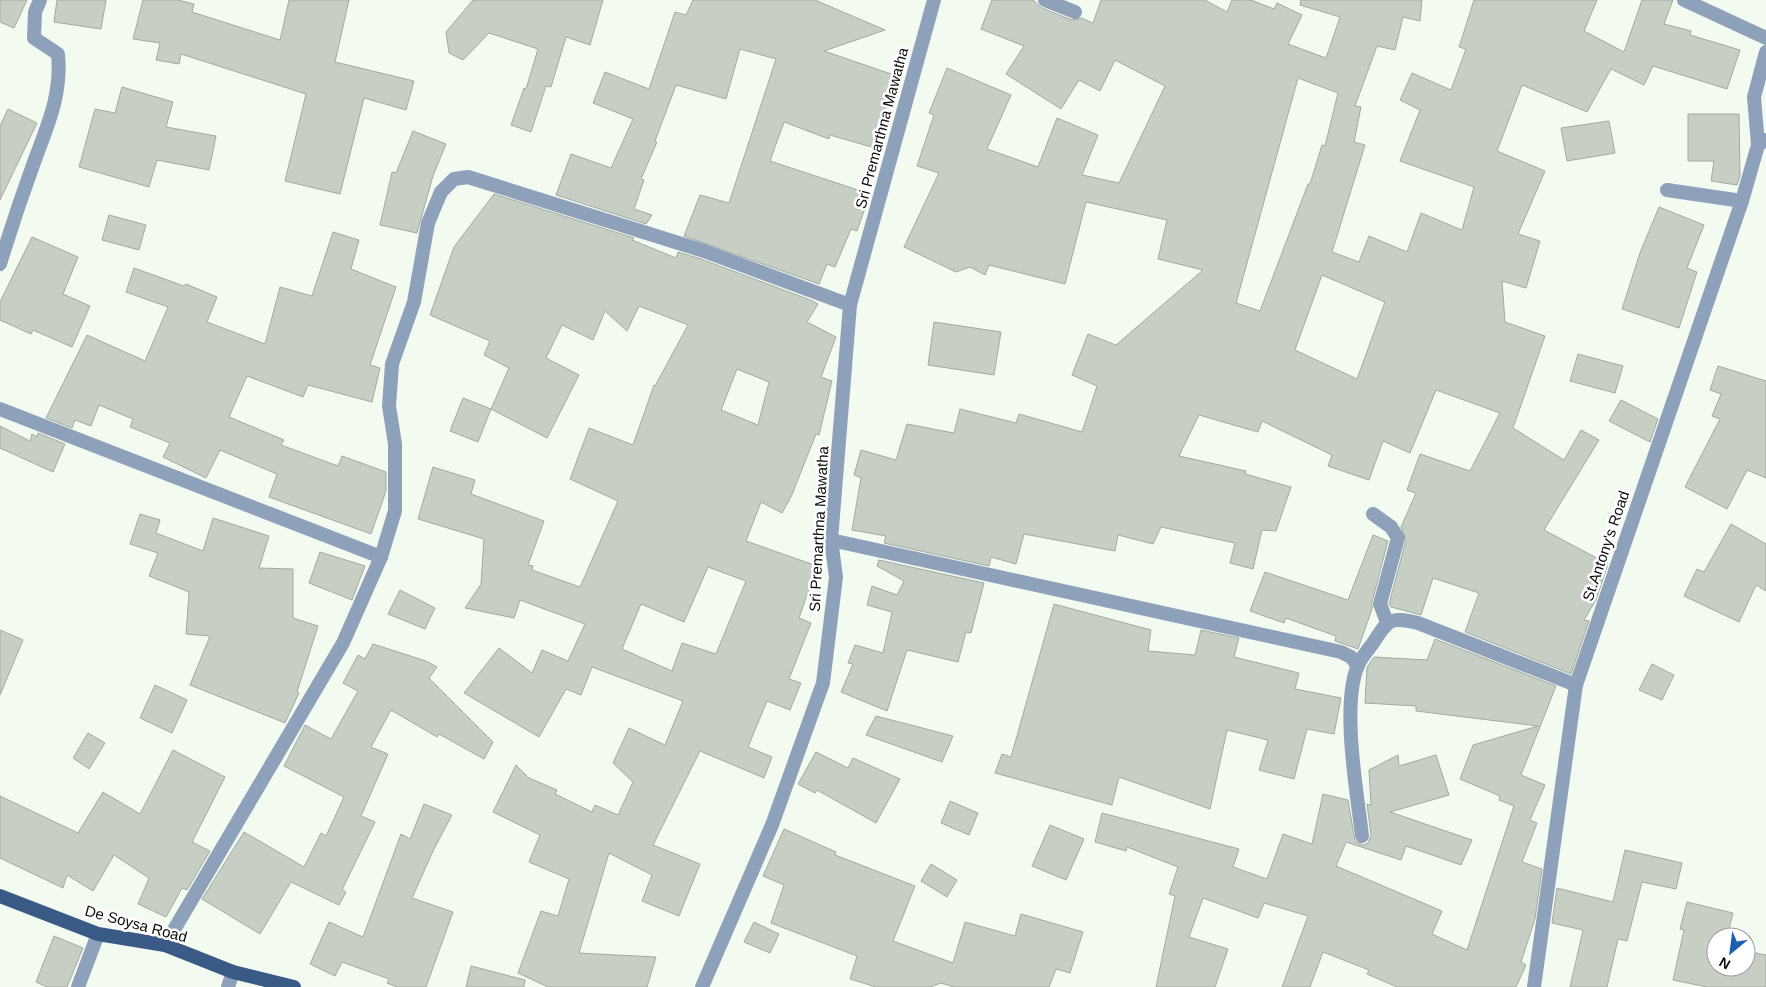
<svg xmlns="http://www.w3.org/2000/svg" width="1766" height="987" viewBox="0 0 1766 987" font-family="Arial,sans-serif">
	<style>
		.building { fill: #c7cec4; stroke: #a3aaa0; fill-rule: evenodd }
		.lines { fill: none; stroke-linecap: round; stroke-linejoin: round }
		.minor { stroke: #8ea1bb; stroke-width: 14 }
		.primary { stroke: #395a85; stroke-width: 14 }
		.labels { text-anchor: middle; stroke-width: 5; stroke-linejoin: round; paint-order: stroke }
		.street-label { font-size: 15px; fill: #0b0e0a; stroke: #fff }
	</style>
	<rect width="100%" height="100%" fill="#f3faf0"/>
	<!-- building -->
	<g class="building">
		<path d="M0 0H27L14 28 0 22Z"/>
		<path d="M57 0H106L101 29 54 22Z"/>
		<path d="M143 0H178L194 4 192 12 280 40 289 0H349L335 62 414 81 406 110 364 98 340 194 285 181 306 94 181 54 179 64 156 60 160 43 133 39Z"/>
		<path d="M473 0H603L590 45 566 37 551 87 546 86 531 132 511 125 524 88 526 89 538 49 489 33 463 60 449 53 446 32Z"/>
		<path d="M693 0H815L885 30 824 51 900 77 890 105 887 104 875 148 830 135 829 139 784 122 770 161 870 194 857 231 851 229 835 267 827 264 819 284 684 236 700 195 729 203 776 59 740 49 726 99 676 85 655 141 657 142 641 179 644 180 634 209 652 215 646 224 556 195 571 154 611 168 633 119 593 103 605 72 649 89 675 12 686 15Z"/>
		<path d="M992 0H1033L1042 8 1072 20 1081 18 1093 23 1101 0H1205L1227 12 1232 0H1251L1274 9 1277 3 1302 15 1288 44 1326 58 1340 17 1300 5 1301 0H1422L1420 21 1403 17 1395 50 1377 46 1355 106 1361 107 1354 142 1365 145 1332 252 1359 262 1369 236 1407 252 1421 213 1462 230 1474 187 1400 161 1420 110 1400 100 1412 73 1451 90 1466 49 1459 47 1474 0H1597L1584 31 1624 52 1642 0H1673L1664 24 1691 31 1690 35 1740 50 1727 89 1653 66 1644 85 1611 69 1587 112 1522 85 1497 151 1545 171 1518 234 1540 241 1526 288 1502 281 1505 322 1545 336 1513 428 1564 460 1581 430 1599 440 1544 530 1608 564 1596 600 1584 620 1589 621 1571 674 1465 632 1479 593 1433 578 1421 615 1391 607 1389 604 1406 540 1401 527 1416 493 1407 490 1420 454 1470 471 1500 413 1436 390 1410 453 1383 441 1369 480 1328 466 1332 455 1262 421 1258 432 1199 415 1179 456 1246 471 1245 474 1291 487 1276 531 1262 530 1253 569 1230 563 1235 543 1161 527 1153 544 1118 535 1115 551 1024 534 1016 564 991 557 989 566 884 543 886 536 852 530 861 478 854 475 861 450 896 460 907 424 954 433 960 409 1016 423 1019 414 1082 432 1097 386 1072 375 1088 334 1116 345 1203 270 1158 259 1167 220 1086 202 1065 284 989 265 985 275 970 267 956 272 904 247 939 173 917 166 934 115 929 113 947 68 1011 95 987 149 1038 167 1057 118 1098 135 1082 175 1119 183 1165 86 1115 60 1100 91 1079 80 1061 109 1006 74 1024 46 981 29ZM1298 78 1338 93 1325 146 1322 145 1310 184H1308L1260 311 1236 303ZM1322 275 1385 302 1357 379 1295 350Z"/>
		<path d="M122 87 173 102 166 127 216 136 209 170 157 160 149 187 79 167 95 109 115 113Z"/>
		<path d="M8 109 37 123 0 200V126Z"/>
		<path d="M1688 114H1739L1740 176 1737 185 1711 181 1714 161H1688Z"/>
		<path d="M1609 121 1615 153 1567 161 1561 128Z"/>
		<path d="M413 131 446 144 433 176 417 233 380 225 392 172 396 173Z"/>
		<path d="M494 194 634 238 632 240 676 258 678 252 701 259 813 301 818 304 807 322 836 337 821 377 832 381 819 435 816 434 791 497 782 513 761 502 746 541 817 566 799 618 811 623 789 679 801 683 790 710 767 701 748 747 772 757 764 778 700 751 653 845 700 864 679 916 642 901 652 875 609 853 579 953 656 957 647 987H548L518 973 541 911 558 916 569 879 529 862 540 835 493 812 516 765 529 778 557 790 555 794 592 812 595 805 618 815 633 782 613 763 629 728 665 745 683 701 592 667 581 695 566 689 539 737 464 693 499 648 532 673 542 650 568 661 585 624 520 600 514 618 465 608 481 584 484 539 418 519 433 467 475 480 471 494 544 521 528 565 533 566 532 570 580 587 618 501 570 479 589 428 633 445 654 385 655 386 688 325 639 306 627 331 605 311 593 340 562 325 546 358 579 375 547 438 491 409 478 442 450 431 463 398 491 409 509 368 484 355 490 341 430 315 454 247ZM737 369 769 382 758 425 721 410ZM708 567 746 581 716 654 682 643 672 671 622 649 641 604 684 622Z"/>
		<path d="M1659 207 1704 225 1687 268 1697 272 1679 328 1622 309 1640 253Z"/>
		<path d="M109 215 146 225 139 250 102 240Z"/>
		<path d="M333 232 359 240 351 269 396 287 370 365 380 368 372 402 308 385 303 397 247 376 229 417 284 440 281 445 338 466 342 456 386 472V491L371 534 269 497 277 474 220 450 206 478 163 457 170 443 130 427 133 419 99 405 91 426 75 420 72 428 46 418 87 335 145 361 168 307 126 292 134 268 184 286 186 284 217 297 207 322 265 344 280 287 312 296Z"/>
		<path d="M32 237 78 257 63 294 90 306 72 347 33 330 31 334 0 320V302Z"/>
		<path d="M934 322 1001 332 994 375 928 365Z"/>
		<path d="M1578 354 1623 366 1615 393 1570 381Z"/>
		<path d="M1718 366 1766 381V478L1747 470 1727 509 1685 487 1720 419 1712 416 1721 394 1710 390Z"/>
		<path d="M1621 400 1658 419 1650 442 1609 421Z"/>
		<path d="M0 426 30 441 32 434 37 437 38 433 65 444 53 472 0 448Z"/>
		<path d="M140 514 160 520 156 533 203 551 213 518 269 536 259 568 293 569V618L318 626 297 692 299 693 285 723 190 685 210 636 186 634 189 592 149 576 158 553 130 544Z"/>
		<path d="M1731 524 1766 544V591L1756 585 1739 622 1684 596 1697 569 1704 572Z"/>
		<path d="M1373 535 1388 541 1372 602V609L1358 649 1335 641 1336 636 1286 618 1284 623 1250 611 1265 572 1348 600Z"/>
		<path d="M320 552 365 566 352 600 309 583Z"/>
		<path d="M879 560 984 583 971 633 966 632 958 662 907 650 887 711 841 692 853 664 848 663 855 645 883 653 892 612 867 605 872 586 897 595 904 581 877 566Z"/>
		<path d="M400 590 435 608 425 629 388 614Z"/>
		<path d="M1054 604 1151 630 1148 651 1195 655 1201 630 1239 638 1234 657 1299 673 1295 689 1341 698 1334 734 1307 729 1294 779 1259 770 1268 740 1227 730 1210 809 1119 777 1112 805 995 773 1002 754 1011 757Z"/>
		<path d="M0 630 23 640 0 695Z"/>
		<path d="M1435 639 1556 686 1521 775 1545 785 1530 820 1537 823 1522 862 1542 869 1535 919 1521 962 1526 965 1516 987H1397L1367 974 1369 970 1323 952 1310 987H1282L1308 916 1264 903 1258 918 1203 898 1189 937 1228 949 1215 987H1156L1175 896 1169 894 1178 867 1127 847 1126 851 1095 842 1102 813 1239 849 1233 867 1267 879 1283 834 1312 844 1323 794 1348 800 1355 841 1363 845 1368 843 1371 835 1367 804 1371 805 1369 770 1398 755 1399 766 1436 755 1449 795 1390 812 1472 840 1461 865 1406 846 1401 860 1346 842 1336 866 1442 911 1432 934 1467 950 1514 806 1499 800 1500 796 1460 779 1473 745 1538 726 1416 711V706L1365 703 1367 667 1374 657 1427 660Z"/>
		<path d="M373 644 426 661 437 667 429 678 493 742 484 759 439 734 437 737 391 710 371 747 388 754 361 816 375 822 342 890 346 892 339 905 291 882 260 934 202 899 244 832 304 867 321 833 326 836 344 797 284 766 305 725 331 739 358 691 343 683 358 655 365 659Z"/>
		<path d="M1652 664 1674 675 1662 700 1639 690Z"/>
		<path d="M155 685 187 700 172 733 140 718Z"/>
		<path d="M876 716 953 736 942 762 866 735Z"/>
		<path d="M88 733 105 743 89 769 73 758Z"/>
		<path d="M173 750 225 777 192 842 210 851 187 890 182 888 166 917 138 904 149 878 114 855 93 891 67 875 63 888 0 858V796L78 833 103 792 140 814Z"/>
		<path d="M816 752 848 768 853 758 900 779 876 823 817 790 815 793 798 784Z"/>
		<path d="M950 801 978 813 969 835 941 823Z"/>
		<path d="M424 804 452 815 434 849 412 898 453 912 426 987H397L387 983 389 979 342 962 335 976 310 964 329 922 363 937 401 834 410 839Z"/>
		<path d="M1050 825 1084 839 1066 880 1032 866Z"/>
		<path d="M784 829 836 852 835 855 915 886 893 941 953 963 965 922 1015 936 1021 914 1083 932 1070 973 1056 969 1049 987H954L941 983 930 987H876L850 979 857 956 771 923 784 885 763 876Z"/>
		<path d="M1625 850 1682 863 1676 889 1642 882 1627 941 1618 939 1607 987H1570L1583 930 1552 923 1557 888 1613 902Z"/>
		<path d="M931 864 957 880 947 897 921 881Z"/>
		<path d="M1687 902 1733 913 1727 937H1716V967H1746V951L1766 955V987H1707L1673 980 1684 930 1680 929Z"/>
		<path d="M754 922 779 934 770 953 744 942Z"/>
		<path d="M54 936 83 948 67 987H47L36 982Z"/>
		<path d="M471 966 525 980 524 987H466Z"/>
	</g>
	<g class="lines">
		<!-- minor -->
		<g class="minor">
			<path d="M1045 0 1075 12"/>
			<path d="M1684 0 1766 38"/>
			<path d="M1758 145 1754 97 1766 52"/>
			<path d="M1742 201 1758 145 1765 140"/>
			<path d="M0 264C10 231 21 198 33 165 47 126 62 96 58 54L34 38 35 12 40 0"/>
			<path d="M0 409 381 557"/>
			<path d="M1373 514 1391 527 1398 538 1380 604 1387 622"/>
			<path d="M831 540 1341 652 1351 657 1358 666"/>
			<path d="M1362 836C1357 792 1341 705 1358 665 1361 658 1368 650 1373 643 1388 620 1389 616 1418 623L1576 685"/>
			<path d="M165 945 343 643 381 557 395 511V444L389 406 392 364 414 302 428 223 441 192 454 179 468 177 704 251 850 305"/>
			<path d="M78 987 98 934"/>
			<path d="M228 987 233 972"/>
			<path d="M702 987 772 825 823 683 836 577 831 540 850 305 934 0"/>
			<path d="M1534 987 1576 685 1742 201 1667 190"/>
		</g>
		<!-- primary -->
		<path class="primary" d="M0 896 98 934 165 945 233 972 294 987"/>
	</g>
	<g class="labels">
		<!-- street labels -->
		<g class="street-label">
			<text transform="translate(882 128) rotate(-75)" y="5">Sri Premarthna Mawatha</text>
			<text transform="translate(819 529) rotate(-87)" y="5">Sri Premarthna Mawatha</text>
			<text transform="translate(1606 546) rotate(-71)" y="5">St.Antony's Road</text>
			<text transform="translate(136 924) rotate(15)" y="5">De Soysa Road</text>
		</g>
	</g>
	<!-- north arrow -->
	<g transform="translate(1731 952) rotate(209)"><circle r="24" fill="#ffffff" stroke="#9d9f9d"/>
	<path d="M0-4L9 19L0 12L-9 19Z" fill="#1c5faf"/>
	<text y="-8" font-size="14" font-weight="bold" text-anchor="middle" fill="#0b0e0a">N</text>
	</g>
</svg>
